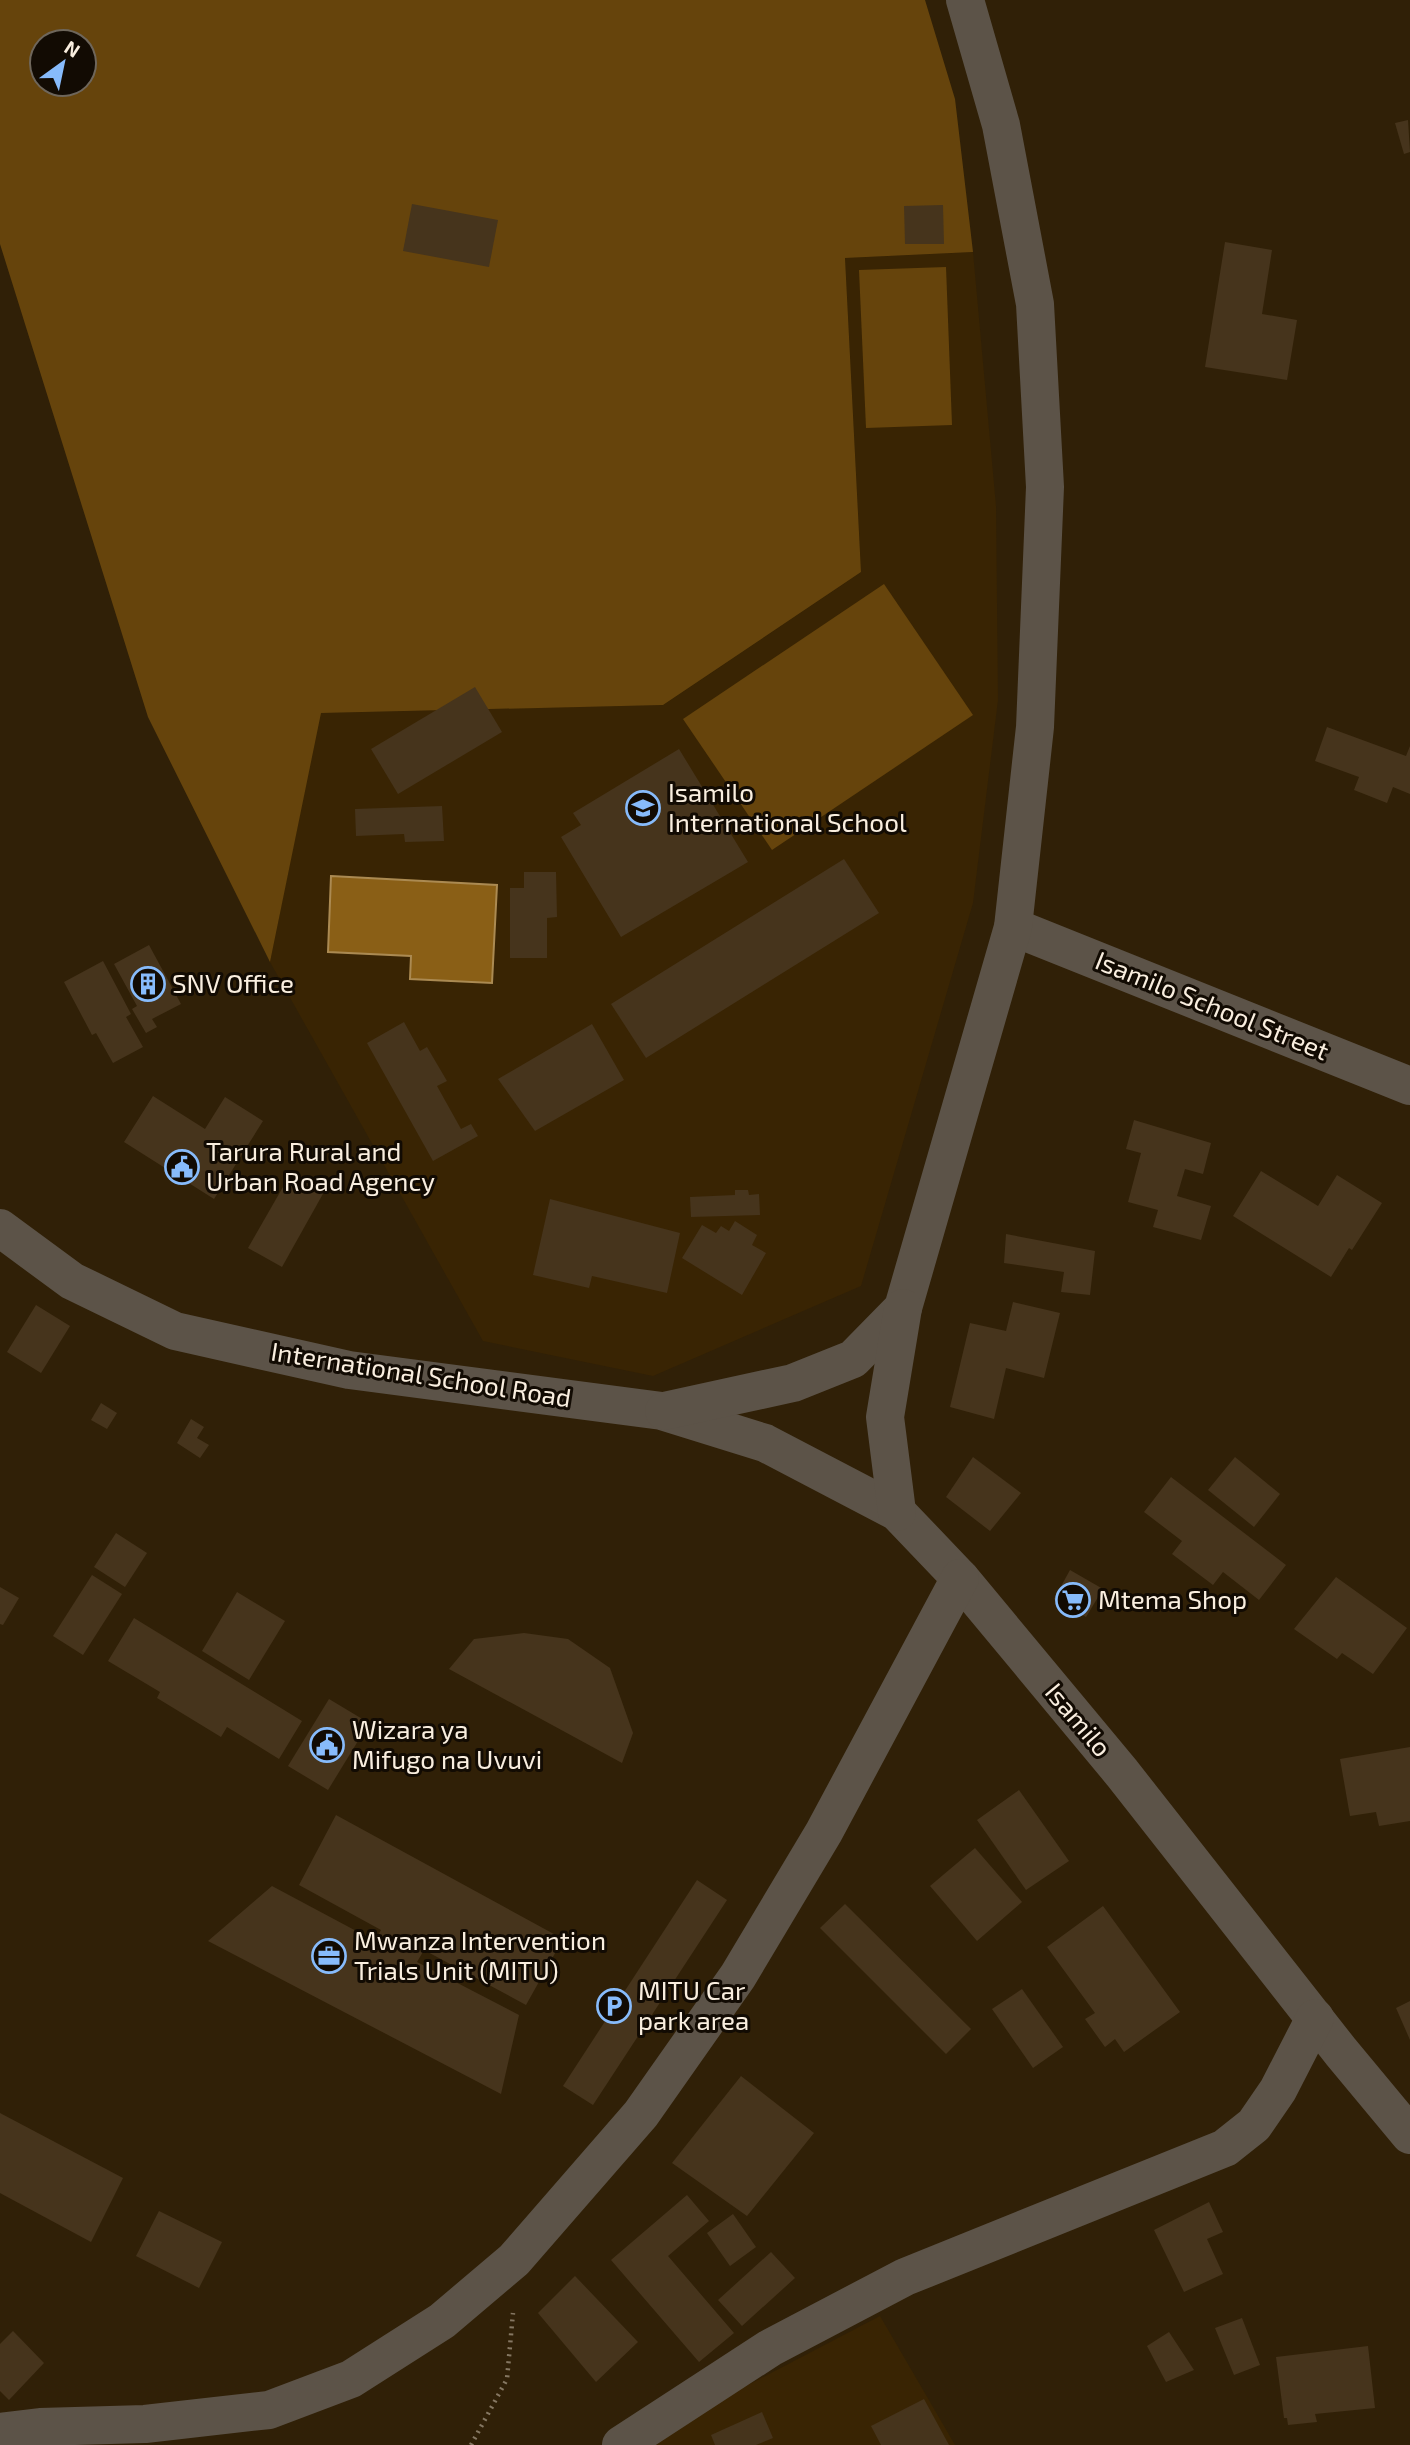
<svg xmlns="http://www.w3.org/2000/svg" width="1410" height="2445" viewBox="0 0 1410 2445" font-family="'Exo 2',sans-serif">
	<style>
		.built { fill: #392403 }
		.green { fill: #66440c; fill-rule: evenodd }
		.water { fill: #8a5f16; stroke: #ab8a52; stroke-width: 2 }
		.building { fill: #46341c }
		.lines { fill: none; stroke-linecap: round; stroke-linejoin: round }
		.path { stroke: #857762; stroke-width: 4.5; stroke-dasharray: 2 5; stroke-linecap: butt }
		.minor { stroke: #5c5348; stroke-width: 38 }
		.labels { text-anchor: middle; stroke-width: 6; stroke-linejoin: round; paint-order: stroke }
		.poi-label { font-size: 26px; fill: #f9eedf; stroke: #120b03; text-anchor: start }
		.street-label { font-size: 26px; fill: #f9eedf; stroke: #120b03 }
	</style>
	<rect width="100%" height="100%" fill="#302007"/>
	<!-- built -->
	<g class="built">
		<path d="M973 252 996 506 998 700 973 903 861 1286 653 1376 483 1341 270 962 320 713 663 705 861 572 845 258Z"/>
		<path d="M880 2316 955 2445H633Z"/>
	</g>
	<!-- green -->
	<g class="green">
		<path d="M0 0H925L955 99 973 252 845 258 861 572 663 705 321 713 270 962 148 717 0 244ZM42 42H84V84H42Z"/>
		<path d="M946 267 952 425 866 428 859 270Z"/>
		<path d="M884 584 973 715 772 850 683 719Z"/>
	</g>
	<!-- water -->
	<path class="water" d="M331 876 497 885 492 983 410 979 411 956 328 952Z"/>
	<!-- building -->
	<g class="building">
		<path d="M1408 120 1410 152 1404 154 1395 123Z"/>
		<path d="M412 204 498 220 489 267 403 251Z"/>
		<path d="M943 205 944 244H905L904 206Z"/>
		<path d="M1225 242 1272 250 1262 314 1297 320 1287 380 1205 367Z"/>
		<path d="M475 687 502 732 398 794 371 749Z"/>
		<path d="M1327 727 1406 756 1410 746V794L1393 787 1387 803 1354 790 1359 777 1315 761Z"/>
		<path d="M679 749 748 862 621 937 561 837 581 825 573 813Z"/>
		<path d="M442 806 444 841 405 842 404 834 356 836 355 809Z"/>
		<path d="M844 859 879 913 646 1058 611 1004Z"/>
		<path d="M524 872H556L557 917 547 918V958H510V888H524Z"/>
		<path d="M149 945 181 1004 152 1019 157 1027 146 1033 132 1009 137 1006 114 964Z"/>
		<path d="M103 961 131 1014 126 1017 143 1047 113 1063 96 1033 92 1035 64 982Z"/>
		<path d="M404 1022 420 1051 427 1047 447 1081 437 1086 461 1129 471 1124 478 1136 433 1161 367 1043Z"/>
		<path d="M592 1024 624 1080 535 1131 498 1079Z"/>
		<path d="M153 1096 205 1129 225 1097 263 1121 214 1199 124 1142Z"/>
		<path d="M1134 1120 1211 1143 1203 1174 1185 1169 1177 1196 1211 1206 1201 1240 1153 1227 1158 1210 1128 1202 1141 1153 1126 1149Z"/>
		<path d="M1261 1171 1318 1206 1337 1175 1382 1203 1352 1250 1349 1248 1331 1277 1233 1216Z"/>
		<path d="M291 1173 324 1192 282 1267 248 1248Z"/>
		<path d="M735 1190H748L749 1195 759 1194 760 1215 691 1217 690 1197 735 1195Z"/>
		<path d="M550 1199 680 1233 667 1293 592 1276 589 1288 533 1275Z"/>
		<path d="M735 1221 757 1235 752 1245 766 1253 742 1295 682 1258 702 1225 716 1233 721 1226 729 1231Z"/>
		<path d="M1006 1234 1095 1251 1090 1295 1061 1292 1064 1272 1004 1263Z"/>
		<path d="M1013 1302 1060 1313 1044 1378 1006 1368 994 1419 950 1407 970 1323 1006 1331Z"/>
		<path d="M36 1305 70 1326 41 1373 7 1352Z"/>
		<path d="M101 1403 117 1413 107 1429 91 1420Z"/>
		<path d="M191 1419 204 1427 197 1438 209 1445 200 1458 177 1443Z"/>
		<path d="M973 1457 1021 1493 990 1531 946 1497Z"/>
		<path d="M1235 1457 1280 1494 1254 1527 1208 1490Z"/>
		<path d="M1171 1477 1286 1565 1259 1600 1223 1572 1213 1585 1172 1554 1182 1541 1144 1512Z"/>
		<path d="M116 1533 147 1553 125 1587 94 1567Z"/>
		<path d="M1070 1570 1103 1589 1086 1617 1054 1599Z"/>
		<path d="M92 1575 122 1594 83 1655 53 1636Z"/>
		<path d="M1336 1577 1407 1628 1373 1674 1342 1653 1337 1659 1294 1629Z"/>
		<path d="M0 1587 19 1598 3 1625 0 1624Z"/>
		<path d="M237 1592 285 1621 249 1680 202 1651Z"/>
		<path d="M134 1618 302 1721 279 1759 227 1727 221 1737 157 1698 160 1692 108 1661Z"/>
		<path d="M524 1633 568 1639 610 1668 633 1733 622 1763 449 1669 474 1639Z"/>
		<path d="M329 1699 369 1723 328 1790 288 1766Z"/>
		<path d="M1410 1747V1821L1379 1826 1376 1812 1350 1816 1340 1759Z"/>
		<path d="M1019 1790 1069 1861 1026 1890 977 1820Z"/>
		<path d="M336 1815 563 1939 526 2005 424 1950 417 1962 519 2015 501 2094 208 1941 272 1886 375 1941 381 1930 299 1885Z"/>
		<path d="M975 1848 1022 1902 977 1941 930 1886Z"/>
		<path d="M697 1880 727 1900 593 2105 563 2086Z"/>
		<path d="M845 1904 971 2029 946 2054 820 1928Z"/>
		<path d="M1103 1906 1180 2012 1124 2052 1115 2039 1105 2047 1085 2019 1095 2013 1047 1947Z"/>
		<path d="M1022 1989 1063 2047 1033 2068 992 2009Z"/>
		<path d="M1410 2001V2040L1396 2008Z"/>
		<path d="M741 2076 814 2133 747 2216 672 2163Z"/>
		<path d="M0 2113 123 2178 91 2242 0 2193Z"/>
		<path d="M687 2195 709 2221 668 2256 734 2333 699 2362 611 2260Z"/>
		<path d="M1209 2202 1223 2232 1207 2239 1223 2274 1184 2292 1154 2230Z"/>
		<path d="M159 2211 222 2242 199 2288 136 2256Z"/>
		<path d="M733 2214 756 2247 730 2266 707 2233Z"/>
		<path d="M771 2252 795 2278 742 2326 718 2300Z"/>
		<path d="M575 2276 638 2342 596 2382 538 2313Z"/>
		<path d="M1242 2318 1260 2365 1234 2375 1215 2328Z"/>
		<path d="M13 2331 44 2363 9 2400 0 2391V2344Z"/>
		<path d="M1169 2332 1194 2370 1166 2382 1147 2346Z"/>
		<path d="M1368 2346 1375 2408 1315 2414 1317 2422 1288 2425 1287 2418H1284L1276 2357Z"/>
		<path d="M924 2399 949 2445H881L871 2426Z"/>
		<path d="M762 2412 773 2438 756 2445H715L711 2435Z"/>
	</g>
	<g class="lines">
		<!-- path -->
		<path class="path" d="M471 2445 507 2379 513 2313"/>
		<!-- minor -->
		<g class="minor">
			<path d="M1013 927 1410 1086"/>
			<path d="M0 1228 72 1281 175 1331 349 1370 662 1411 765 1443 897 1512 960 1578 1122 1773 1341 2052 1410 2135"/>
			<path d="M664 1411 793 1383 853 1359 903 1308 1013 927 1035 727 1045 487 1035 304 1001 125 965 0"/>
			<path d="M897 1512 885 1417 903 1308"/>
			<path d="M0 2432 40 2427 145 2424 269 2410 351 2379 442 2321 514 2260 641 2114 738 1976 824 1832 960 1578"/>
			<path d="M621 2445 770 2348 905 2277 1225 2148 1254 2125 1278 2090 1315 2018"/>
		</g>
	</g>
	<!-- icons -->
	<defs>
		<g id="school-ring" transform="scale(1.75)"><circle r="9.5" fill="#120b03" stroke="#87bbfb" stroke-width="1.5"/><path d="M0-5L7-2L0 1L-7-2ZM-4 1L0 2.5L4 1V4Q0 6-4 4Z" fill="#87bbfb"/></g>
		<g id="building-ring" transform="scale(1.75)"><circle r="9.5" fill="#120b03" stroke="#87bbfb" stroke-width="1.5"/><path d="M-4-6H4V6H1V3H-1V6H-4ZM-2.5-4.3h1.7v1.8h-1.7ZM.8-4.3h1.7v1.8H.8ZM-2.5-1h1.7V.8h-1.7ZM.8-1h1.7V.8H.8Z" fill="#87bbfb"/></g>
		<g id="civic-ring" transform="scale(1.75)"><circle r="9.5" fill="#120b03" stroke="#87bbfb" stroke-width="1.5"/><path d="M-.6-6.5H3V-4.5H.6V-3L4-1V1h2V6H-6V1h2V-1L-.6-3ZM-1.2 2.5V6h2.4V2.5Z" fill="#87bbfb"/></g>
		<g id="supermarket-ring" transform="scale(1.75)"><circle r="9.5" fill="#120b03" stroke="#87bbfb" stroke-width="1.5"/><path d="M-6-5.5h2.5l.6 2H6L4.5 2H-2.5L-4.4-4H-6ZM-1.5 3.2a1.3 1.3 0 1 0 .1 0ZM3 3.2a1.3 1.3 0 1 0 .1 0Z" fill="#87bbfb"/></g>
		<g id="office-ring" transform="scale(1.75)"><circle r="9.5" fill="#120b03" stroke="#87bbfb" stroke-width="1.5"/><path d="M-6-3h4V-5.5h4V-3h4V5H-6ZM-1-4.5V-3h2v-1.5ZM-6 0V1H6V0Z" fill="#87bbfb"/></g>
		<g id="parking-ring" transform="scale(1.75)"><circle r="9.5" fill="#120b03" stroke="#87bbfb" stroke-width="1.5"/><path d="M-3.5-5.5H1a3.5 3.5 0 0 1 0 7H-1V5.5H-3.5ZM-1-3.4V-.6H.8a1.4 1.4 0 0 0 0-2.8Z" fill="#87bbfb"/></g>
	</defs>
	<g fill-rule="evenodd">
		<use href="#school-ring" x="643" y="808"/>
		<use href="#building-ring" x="148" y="984"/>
		<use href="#civic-ring" x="182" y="1167"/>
		<use href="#supermarket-ring" x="1073" y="1600"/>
		<use href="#civic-ring" x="327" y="1745"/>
		<use href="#office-ring" x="329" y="1956"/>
		<use href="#parking-ring" x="614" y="2006"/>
	</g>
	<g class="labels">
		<!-- poi labels -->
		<g class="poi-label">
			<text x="668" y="802">Isamilo<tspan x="668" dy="30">International School</tspan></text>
			<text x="172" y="993">SNV Office</text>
			<text x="206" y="1161">Tarura Rural and<tspan x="206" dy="30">Urban Road Agency</tspan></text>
			<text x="1098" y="1609">Mtema Shop</text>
			<text x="352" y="1739">Wizara ya<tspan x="352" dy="30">Mifugo na Uvuvi</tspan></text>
			<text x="354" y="1950">Mwanza Intervention<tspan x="354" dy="30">Trials Unit (MITU)</tspan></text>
			<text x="638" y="2000">MITU Car<tspan x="638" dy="30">park area</tspan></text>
		</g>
		<!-- street labels -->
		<g class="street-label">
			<text transform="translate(1212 1006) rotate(22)" y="9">Isamilo School Street</text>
			<text transform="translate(421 1375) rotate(9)" y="9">International School Road</text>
			<text transform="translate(1078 1720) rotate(50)" y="9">Isamilo</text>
		</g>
	</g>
	<!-- north arrow -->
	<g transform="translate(63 63) rotate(33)"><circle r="33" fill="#120b03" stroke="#6e665b" stroke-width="2"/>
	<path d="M0-5L12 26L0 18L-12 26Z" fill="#87bbfb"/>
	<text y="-10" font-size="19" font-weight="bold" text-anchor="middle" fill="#f9eedf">N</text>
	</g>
</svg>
